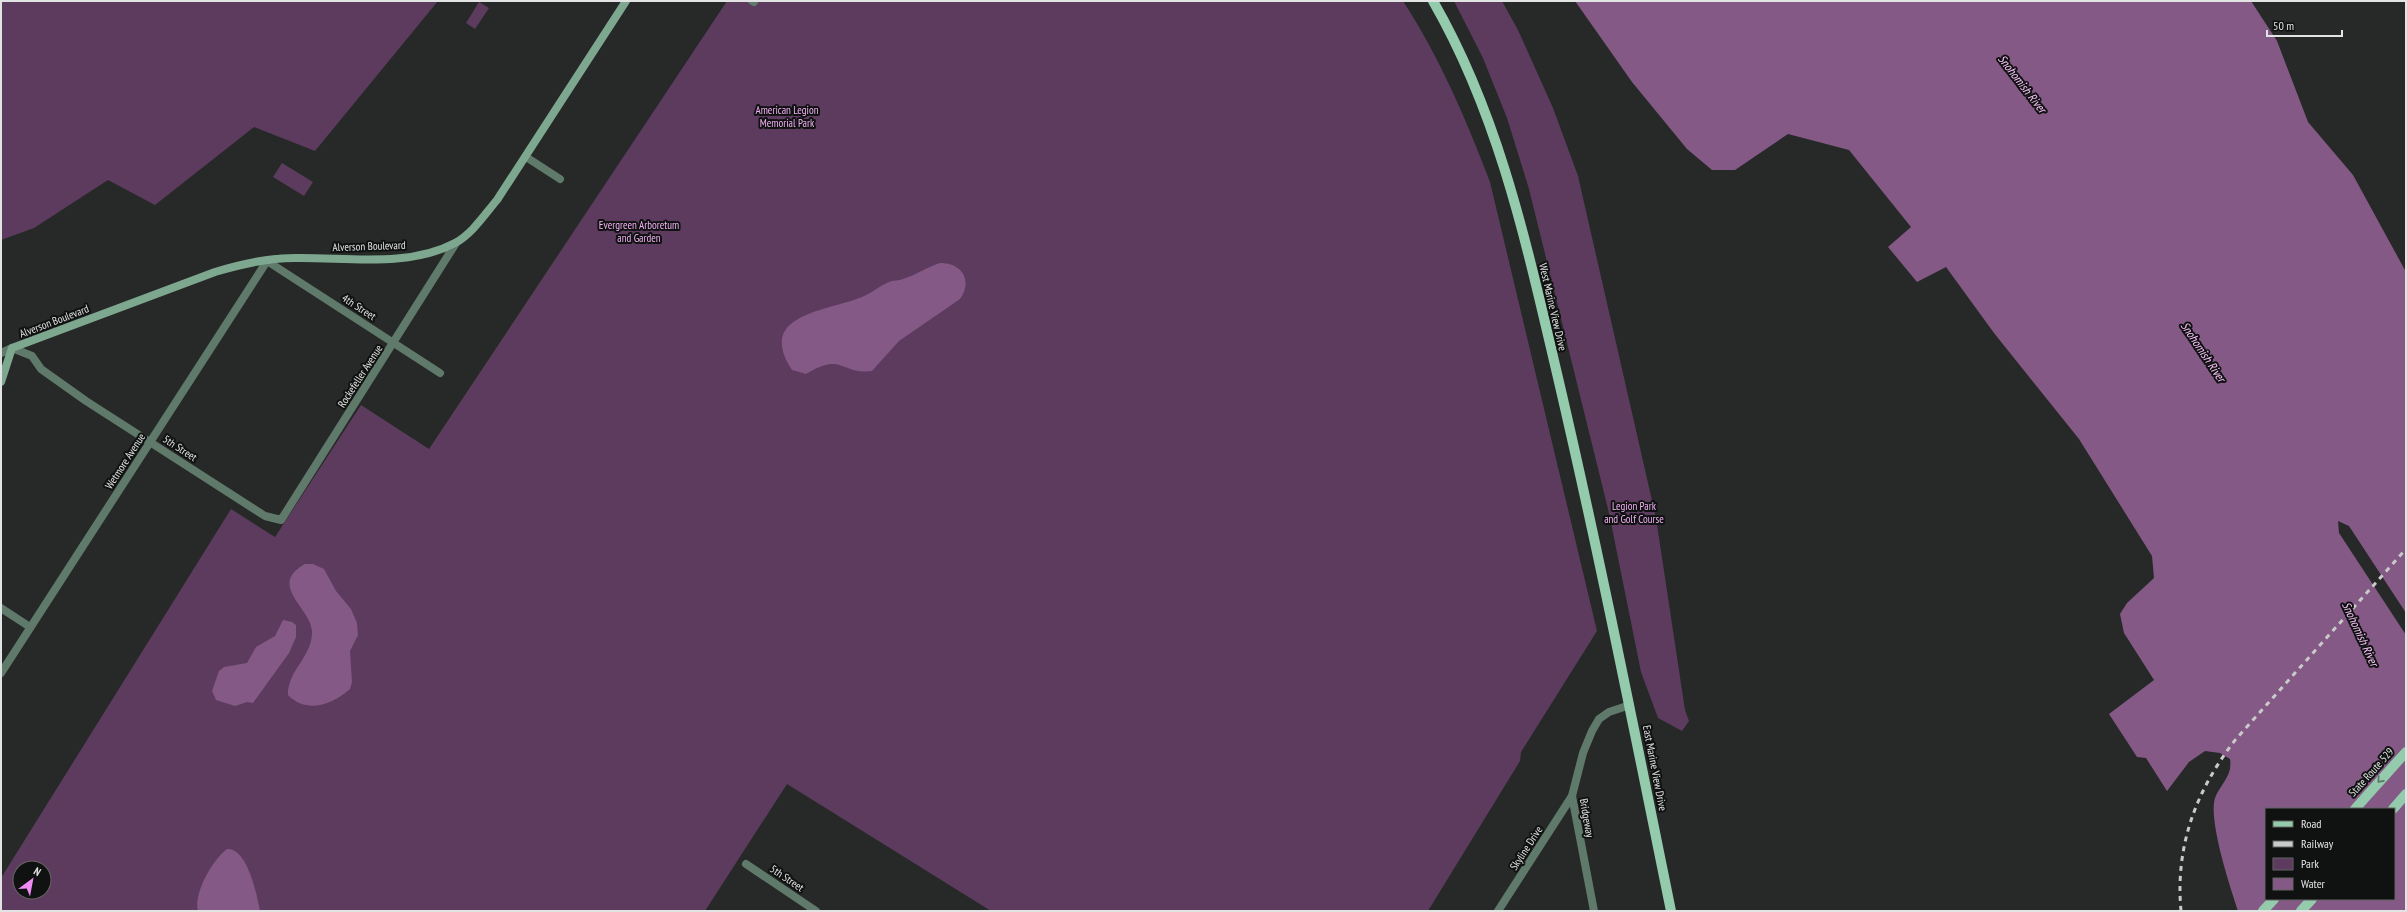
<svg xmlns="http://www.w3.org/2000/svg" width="2407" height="912" viewBox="0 0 2407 912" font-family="'PT Sans Narrow',sans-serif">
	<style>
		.green { fill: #5c3b5e; fill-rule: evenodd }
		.water { fill: #845986; fill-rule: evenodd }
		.pier { fill: #262927 }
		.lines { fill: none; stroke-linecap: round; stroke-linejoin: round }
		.minor { stroke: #5f796a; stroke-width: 8 }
		.tertiary { stroke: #5f796a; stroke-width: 8 }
		.secondary { stroke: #7da78f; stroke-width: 8 }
		.primary { stroke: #94cbac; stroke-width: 10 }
		.rail { stroke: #c9cbca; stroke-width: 3; stroke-dasharray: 5 5; stroke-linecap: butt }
		.oneway { stroke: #597766 }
		.labels { text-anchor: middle; stroke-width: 4; stroke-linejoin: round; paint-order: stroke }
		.park-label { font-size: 11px; fill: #f2b1f5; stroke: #101111 }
		.street-label { font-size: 11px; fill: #e2e4e3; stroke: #101111 }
		.water-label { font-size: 12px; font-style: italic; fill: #f9c4fb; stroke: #101111 }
	</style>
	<rect width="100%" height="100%" fill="#262927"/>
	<!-- green -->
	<g class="green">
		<path d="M1 1H438L315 151 254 127 155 205 108 180 34 228 1 240Z"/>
		<path d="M727 1H1403C1440 58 1466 119 1490 182L1597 631 1521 752 1520 761 1428 911H991L787 784 705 911H1V878L231 509 275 537 361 405 429 449ZM20 868H44V892H20Z"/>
		<path d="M1454 1H1502L1518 30 1553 108 1578 176 1656 518 1685 710 1689 721 1682 731 1658 718 1641 672 1609 513 1529 189 1507 118 1483 58Z"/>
		<path d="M479 2 489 8 475 29 466 23Z"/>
		<path d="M282 163 313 182 304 196 273 177Z"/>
	</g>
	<!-- water -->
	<g class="water">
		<path d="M1575 1H2251L2277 41 2308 122 2353 175 2406 272V911H2238C2230 887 2208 820 2215 798 2220 784 2233 776 2230 759L2220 753 2205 751 2189 762 2167 791 2146 758 2137 757 2109 714 2154 680 2124 633 2120 614 2127 603 2154 578 2152 556 2079 439 1994 333 1946 267 1917 282 1888 247 1911 227 1849 150 1788 134 1735 170H1712L1687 149 1632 82ZM2266 809H2394V899H2266Z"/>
		<path d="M940 263C962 263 973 280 960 299L899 341 872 371C841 375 843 351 806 374L792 370C755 314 828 311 862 297 872 293 879 286 889 282 893 280 899 281 903 279 916 275 927 267 940 263Z"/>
		<path d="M305 564H313L324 569 336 591 351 609 357 623 358 635 350 651 352 682 350 689C332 705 306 714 288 695 287 671 313 656 312 631 311 608 267 585 305 564Z"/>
		<path d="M283 620 292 622 296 625V637L289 653 253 703 247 702 235 706 216 700 212 691 219 671 224 667 247 663 256 647 275 636Z"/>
		<path d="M227 849C248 848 257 896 260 911H198C193 894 213 859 227 849Z"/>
	</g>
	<!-- pier -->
	<path class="pier" d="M2338 521 2349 526 2406 613V635L2339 533Z"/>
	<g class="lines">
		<!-- minor -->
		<g class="minor">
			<path d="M752 1 754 2"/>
			<path d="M526 157 560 179"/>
			<path d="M12 348 32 356 41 369 86 401 265 516 281 520 456 243"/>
			<path d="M1 608 30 627"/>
			<path d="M1 673 267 261 440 373"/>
			<path d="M746 864 816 911"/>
			<path d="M1498 911 1572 796"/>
			<path d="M1594 911 1572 796 1583 753 1592 731 1599 719 1609 712 1630 705"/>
		</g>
		<!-- tertiary -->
		<path class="tertiary" d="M1 353 12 348"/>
		<!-- secondary -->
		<path class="secondary" d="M1 382 12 348 215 272C241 264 268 258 295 258 346 257 408 268 455 243 472 234 485 214 497 200L626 1"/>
		<!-- primary -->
		<g class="primary">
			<path d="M1433 1C1501 119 1528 251 1559 382 1600 558 1635 734 1671 911"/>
			<path d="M2355 809 2406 752"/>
			<path d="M2393 809 2406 794"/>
			<path d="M2263 911 2274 899"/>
			<path d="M2301 911 2312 899"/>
		</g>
		<!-- rail -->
		<path class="rail" d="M2181 911C2175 846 2196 790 2236 739L2406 549"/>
	</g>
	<!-- one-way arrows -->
	<defs><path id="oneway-chevron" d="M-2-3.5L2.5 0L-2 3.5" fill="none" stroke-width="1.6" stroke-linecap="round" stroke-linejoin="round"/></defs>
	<use class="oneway" href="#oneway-chevron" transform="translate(2380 780) rotate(132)"/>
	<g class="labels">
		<!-- park labels -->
		<g class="park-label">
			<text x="787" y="114">American Legion<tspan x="787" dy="13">Memorial Park</tspan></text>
			<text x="639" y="229">Evergreen Arboretum<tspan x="639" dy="13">and Garden</tspan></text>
			<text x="1634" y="510">Legion Park<tspan x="1634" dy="13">and Golf Course</tspan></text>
		</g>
		<!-- street labels -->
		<g class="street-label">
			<text transform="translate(369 246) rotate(-2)" y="4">Alverson Boulevard</text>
			<text transform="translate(359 307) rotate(33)" y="4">4th Street</text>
			<text transform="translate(1553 307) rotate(77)" y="4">West Marine View Drive</text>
			<text transform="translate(54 321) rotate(-21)" y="4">Alverson Boulevard</text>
			<text transform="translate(360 376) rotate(-57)" y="4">Rockefeller Avenue</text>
			<text transform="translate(180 448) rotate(33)" y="4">5th Street</text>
			<text transform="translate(125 461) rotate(-57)" y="4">Wetmore Avenue</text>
			<text transform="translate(1655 768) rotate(79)" y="4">East Marine View Drive</text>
			<text transform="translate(2371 772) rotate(-48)" y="4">State Route 529</text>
			<text transform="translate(1587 818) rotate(80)" y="4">Bridgeway</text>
			<text transform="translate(1526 848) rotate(-57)" y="4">Skyline Drive</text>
			<text transform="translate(787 878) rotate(34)" y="4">5th Street</text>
		</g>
		<!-- water labels -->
		<g class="water-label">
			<text transform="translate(2022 84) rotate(52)" y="4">Snohomish River</text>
			<text transform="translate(2203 352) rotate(56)" y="4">Snohomish River</text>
			<text transform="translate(2360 634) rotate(65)" y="4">Snohomish River</text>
		</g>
	</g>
	<!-- border -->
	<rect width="2407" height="912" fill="none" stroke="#e2e4e3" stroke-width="4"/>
	<!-- legend -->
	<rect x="2265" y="808" width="130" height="92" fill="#101111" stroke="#646565"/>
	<rect x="2273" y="821" width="20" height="6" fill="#94cbac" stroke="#646565"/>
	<text x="2301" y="828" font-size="12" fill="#e2e4e3">Road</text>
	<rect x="2273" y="841" width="20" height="6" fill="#c9cbca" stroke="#646565"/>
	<text x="2301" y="848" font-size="12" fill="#e2e4e3">Railway</text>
	<rect x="2273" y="858" width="20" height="12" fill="#5c3b5e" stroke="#646565"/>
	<text x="2301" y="868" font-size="12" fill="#e2e4e3">Park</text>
	<rect x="2273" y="878" width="20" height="12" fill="#845986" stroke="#646565"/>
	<text x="2301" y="888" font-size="12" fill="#e2e4e3">Water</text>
	<!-- north arrow -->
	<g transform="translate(32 880) rotate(32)"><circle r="19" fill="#101111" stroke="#646565"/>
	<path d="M0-3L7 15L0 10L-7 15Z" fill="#f08bf6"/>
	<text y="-6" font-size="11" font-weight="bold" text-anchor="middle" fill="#e2e4e3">N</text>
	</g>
	<!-- scale -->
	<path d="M2267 30v6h75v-6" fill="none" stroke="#e2e4e3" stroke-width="2"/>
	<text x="2273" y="30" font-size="12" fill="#e2e4e3" stroke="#101111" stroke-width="3" paint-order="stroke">50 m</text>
</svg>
